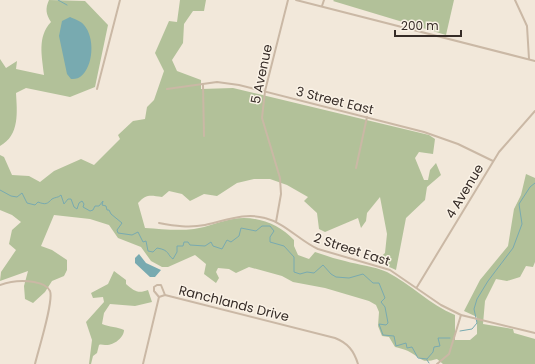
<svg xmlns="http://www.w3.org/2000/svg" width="535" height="364" viewBox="0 0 535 364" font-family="Poppins,sans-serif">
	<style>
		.green { fill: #b2c199 }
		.water { fill: #78aab0 }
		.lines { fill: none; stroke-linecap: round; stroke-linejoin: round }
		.stream { stroke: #78aab0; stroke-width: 1 }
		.street { stroke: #cab8a5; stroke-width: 2 }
		.labels { text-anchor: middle; stroke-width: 3; stroke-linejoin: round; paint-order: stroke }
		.street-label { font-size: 13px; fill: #362c27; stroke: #faf2e6 }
	</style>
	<rect width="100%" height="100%" fill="#f2e8da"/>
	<!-- green -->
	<g class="green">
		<path d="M49 0 85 1 108 25 95 87 70 97 26 88 16 93C17 112 20 135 0 146V59L6 68 17 61 16 69 44 75C42 56 37 37 51 22 46 14 45 9 49 0Z"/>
		<path d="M180 0H206L204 11H193L184 24 183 43 172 60 177 71 201 80V89L233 88 429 135 435 139 433 154 419 152 415 158 424 180H428L430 170 436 163 441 175 427 187 425 200 406 218 396 270 376 261 385 253 387 234 380 197 367 213 366 221 361 228 358 218 325 232 319 229 317 213 304 201 308 197 287 185 270 179H254L237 183 217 196 204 194 190 201 182 194 169 191 162 197C150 195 146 194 138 203L145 228C161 229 178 231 194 229 208 227 220 221 233 219 256 215 279 224 294 240V246L298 255 309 259 315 252C325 255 335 259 345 261 359 265 373 266 387 272 411 284 430 305 455 315V340H470L477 334V317L464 311 480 280 508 246 514 209 521 195 526 174 535 178V262L533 267 526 266 520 277 507 281 496 279 485 301 483 324 513 329 514 333 535 339V364H443L437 359C420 364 422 358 408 351 404 349 399 348 395 347L389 337 382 336 378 326 379 312 376 305 369 301 325 288 293 282 282 276 249 267 236 273 229 269 218 268 216 272 219 278 216 283 204 274 206 264 195 255 168 267H162L151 261 141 247 118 238 109 225 90 219 54 215 41 246 52 250 67 260V270L64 276 52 281 45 292 33 303 25 299 24 286 28 271 0 281 1 272 16 250 9 244 12 230 21 222 12 215 0 210V155L4 157 12 175 29 176 40 182 54 171 81 159 94 165 120 139 118 135 133 121 145 119 147 107 154 100 164 71 155 53 169 21 177 22Z"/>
		<path d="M334 0H454L446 35 333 1Z"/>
		<path d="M114 271 126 280V284C134 291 138 294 148 290L152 302 135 306 110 304 104 313 102 324C109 327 118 327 124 330 124 338 113 346 105 345 103 345 101 344 99 345L97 353 93 356 91 364H89L92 340 86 322 104 302 103 297 93 298 91 293 108 284Z"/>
	</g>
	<!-- water -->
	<g class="water">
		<path d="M70 17C74 19 81 21 84 25 95 37 94 67 80 77 77 79 73 79 71 79L67 74 59 36 62 21Z"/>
		<path d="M139 254 146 263 161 270 155 277H150L135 263V258Z"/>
	</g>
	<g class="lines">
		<!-- stream -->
		<g class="stream">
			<path d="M58 0 67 5"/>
			<path d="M0 190 11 196 17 197 22 193 27 203 35 205 38 202C46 205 47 204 52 199 55 197 58 198 61 195L64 204 68 199H71L74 207 77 209 79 203 82 201 84 204 83 207 90 211 93 210 95 206H99L103 201 102 205 106 206 107 210H109L111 214 122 223 117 230 118 233 132 235 138 232 143 242 146 241 148 251 153 252 157 248C170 250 167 255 173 259L177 252V246H183L184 242H188L190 245 205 246 211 242 213 246 222 249 227 240 231 242 239 236 241 228 256 231 262 226H270L274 231 270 237V242L284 246 294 257V272L300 274 307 272 314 273 323 265 331 274 336 277 349 278 363 274 373 283H379L385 298 381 302 385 307 388 323 386 325 379 324 383 335 394 336 396 346 406 343 407 348 412 347 418 358 427 359"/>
			<path d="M460 331 472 329 477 323 474 309 477 299 488 281 513 248 522 224 519 204 530 187 535 183"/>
			<path d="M427 359 433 352 434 347 440 346 438 338H450"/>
			<path d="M427 360 429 363"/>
		</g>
		<!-- street -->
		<g class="street">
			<path d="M296 0 535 61"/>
			<path d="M515 0 527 26 529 59"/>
			<path d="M322 6 324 0"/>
			<path d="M203 85 204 136"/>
			<path d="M97 89 120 0"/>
			<path d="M167 89 217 82 239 85 424 132 458 144 493 161"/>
			<path d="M356 168 367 117"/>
			<path d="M276 222 281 194 280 178 262 118 265 91 288 0"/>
			<path d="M159 223C175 226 189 228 205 225 225 221 244 212 265 218 285 223 300 241 318 249L390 270 441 305 461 315 535 333"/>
			<path d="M0 285C11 281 22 280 34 282 40 283 47 285 50 291 54 301 38 351 35 364"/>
			<path d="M417 287 499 152 535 111"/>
			<path d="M159 297 165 295 335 338C348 343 354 351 358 364"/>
			<path d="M159 297 154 291V287L157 285H161L165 295"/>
			<path d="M143 364 159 297"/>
			<path d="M437 364 449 354 461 315"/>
		</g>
	</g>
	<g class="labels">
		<!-- street labels -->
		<g class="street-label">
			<text transform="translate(261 74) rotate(-78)" y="5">5 Avenue</text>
			<text transform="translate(335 100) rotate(14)" y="5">3 Street East</text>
			<text transform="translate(464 191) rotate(-59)" y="5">4 Avenue</text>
			<text transform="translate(352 249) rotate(18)" y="5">2 Street East</text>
			<text transform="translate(234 303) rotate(14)" y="5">Ranchlands Drive</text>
		</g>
	</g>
	<!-- scale -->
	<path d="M395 30v6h66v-6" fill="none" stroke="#362c27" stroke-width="2"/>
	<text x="401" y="30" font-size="12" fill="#362c27" stroke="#faf2e6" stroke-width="3" paint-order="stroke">200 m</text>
</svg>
